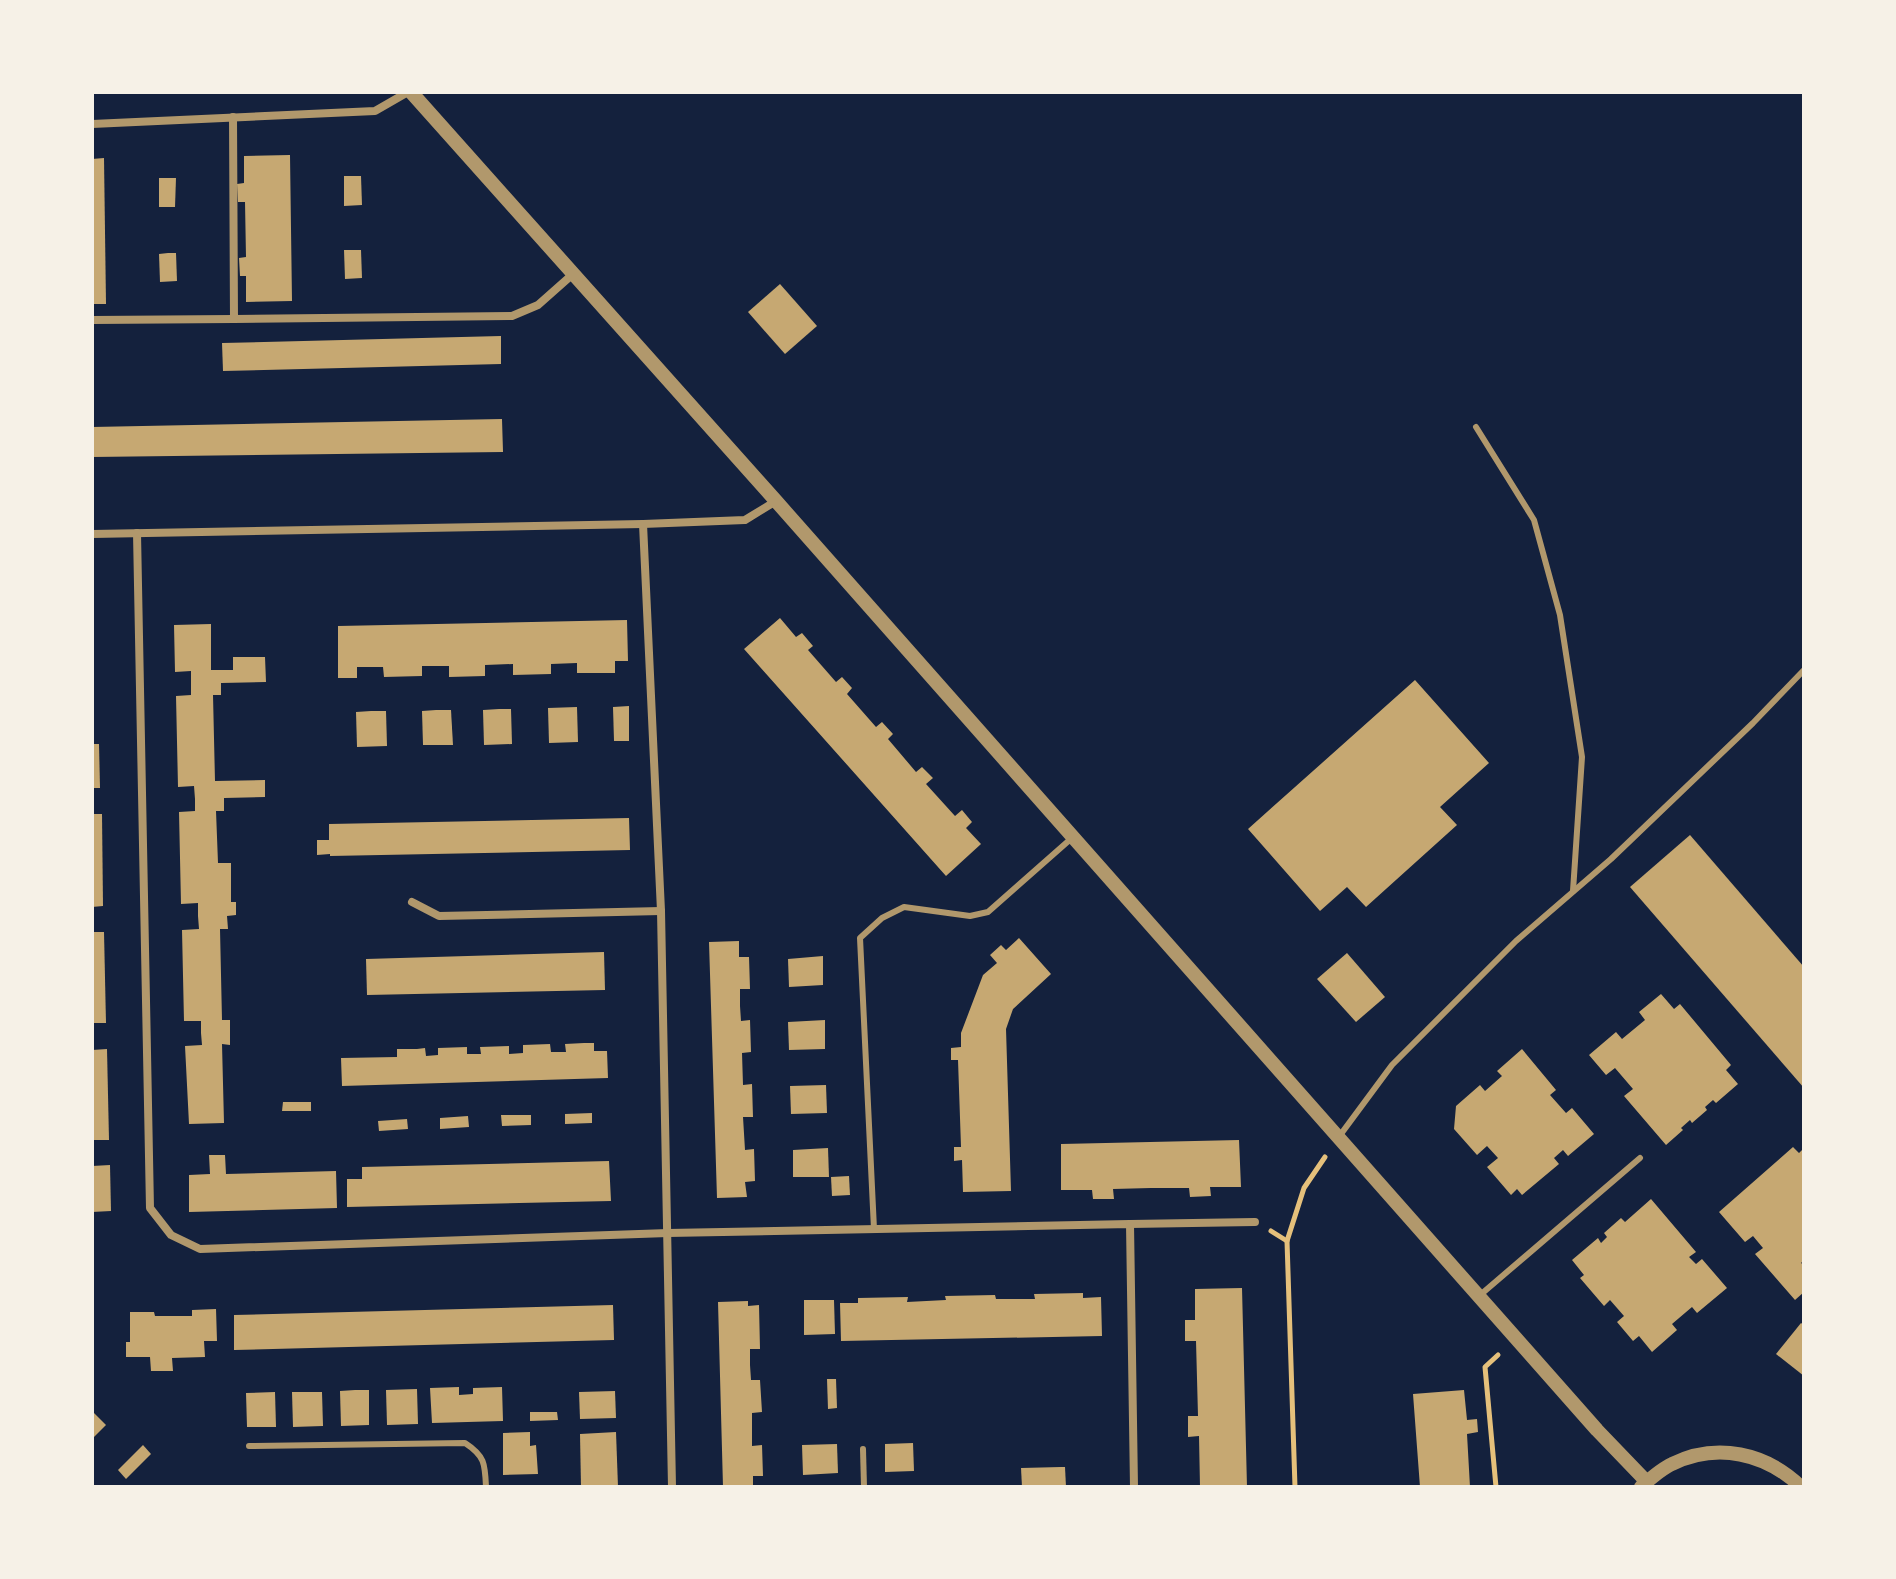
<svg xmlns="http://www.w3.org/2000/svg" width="1896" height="1579" viewBox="0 0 1896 1579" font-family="'IBM Plex Sans',sans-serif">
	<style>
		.building { fill: #c6a872 }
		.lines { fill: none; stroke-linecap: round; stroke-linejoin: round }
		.path { stroke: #e5c07b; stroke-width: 5 }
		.service { stroke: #b1986c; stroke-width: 6 }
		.minor { stroke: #b1986c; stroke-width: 8 }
		.tertiary { stroke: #b1986c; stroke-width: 14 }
	</style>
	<rect width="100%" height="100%" fill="#14213d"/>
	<!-- building -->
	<g class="building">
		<path d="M290 155 292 301 246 302V276H240L239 258 246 257 245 202H238L237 184 244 183V156Z"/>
		<path d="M104 158 106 304H92V159Z"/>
		<path d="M344 176H361L362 205 344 206Z"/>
		<path d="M159 178H176L175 207H159Z"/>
		<path d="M344 250H361L362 278 345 279Z"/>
		<path d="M168 253H176L177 281 160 282 159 254Z"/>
		<path d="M780 284 817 326 785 354 748 312Z"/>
		<path d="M501 336V364L223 371 222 343Z"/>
		<path d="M502 419 503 452 92 457V427Z"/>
		<path d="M780 618 796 637 802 633 813 646 808 650 836 682 842 677 852 688 847 694 876 727 882 722 893 734 888 739 916 772 922 767 933 778 926 784 955 816 962 810 972 822 966 828 981 844 946 876 744 649Z"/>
		<path d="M627 620 628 661H615V673H577V663L551 664V674L513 675V664L485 665V676L449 677V666H422V676L384 677 383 667H357V678H338V626Z"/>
		<path d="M211 624V670H233V657H265L266 682 221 683V695H213L215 781 265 780V797L224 798V811H216L218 863H231V902H236V915L227 916 228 929H220L222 1020H230V1045L222 1044 224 1123 189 1124 185 1046 202 1045 201 1033V1021H184L182 930 199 929 198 916V903L181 904 179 812 195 811V799L194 786 178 787 176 696 191 695V671L175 672 174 625Z"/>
		<path d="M1415 680 1489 763 1440 807 1457 825 1366 907 1347 887 1320 911 1248 829Z"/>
		<path d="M629 706V741H614L613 707Z"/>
		<path d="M577 707 578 742 549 743 548 708Z"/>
		<path d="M499 709H511L512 744 484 745 483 710Z"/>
		<path d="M436 710H451L453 745H423L422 711Z"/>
		<path d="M371 711H386L387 746 357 747 356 712Z"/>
		<path d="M92 744H99L100 788H92Z"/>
		<path d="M92 814H102L103 906 92 907Z"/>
		<path d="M629 818 630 850 330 856V854L317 855V840H329V824Z"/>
		<path d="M1690 835 1804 967V1088L1630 887Z"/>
		<path d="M92 932H104L106 1023H92Z"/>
		<path d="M1019 938 1051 974 1013 1009 1006 1029 1011 1191 963 1192 962 1160 954 1161V1147H961L958 1060H951V1048L961 1047V1033L983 975 997 963 990 955 1001 945 1006 950Z"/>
		<path d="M739 941V957H749L750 989H740V1006L741 1021 750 1020 751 1052 742 1053 743 1085 752 1084 753 1117H743L745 1150 754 1149 755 1181 745 1182 747 1197 717 1198 709 942Z"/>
		<path d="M604 952 605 990 367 995 366 959Z"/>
		<path d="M1347 953 1385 997 1356 1022 1317 979Z"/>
		<path d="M823 956V985L789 987 788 959Z"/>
		<path d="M1661 994 1674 1009 1680 1004 1731 1065 1726 1070 1738 1084 1716 1103 1713 1100 1705 1107 1707 1110 1692 1123 1690 1120 1681 1128 1683 1130 1666 1145 1624 1096 1633 1089 1615 1068 1606 1075 1589 1055 1616 1032 1622 1039 1645 1020 1639 1012Z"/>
		<path d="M825 1020V1049L789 1050 788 1022Z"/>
		<path d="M584 1043H594V1051H607L608 1078 342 1086 341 1058 397 1057V1049H417L425 1048 426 1056 438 1055V1048L467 1047V1054H481L480 1047 509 1046V1054L523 1053V1045L550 1044 551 1052H566L565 1044Z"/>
		<path d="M107 1049 109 1140H92V1050Z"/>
		<path d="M1522 1049 1556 1090 1550 1095 1566 1113 1572 1108 1594 1134 1568 1156 1563 1150 1554 1158 1559 1164 1522 1195 1517 1189 1511 1195 1487 1167 1498 1158 1487 1146 1477 1155 1454 1129 1456 1106 1480 1085 1485 1091 1502 1076 1497 1071Z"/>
		<path d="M826 1085 827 1113 791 1114 790 1086Z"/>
		<path d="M283 1102H311V1111H282Z"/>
		<path d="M592 1113V1123L565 1124V1114Z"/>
		<path d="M501 1115H531V1125L502 1126Z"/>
		<path d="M468 1116 469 1127 440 1129V1118Z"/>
		<path d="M407 1119 408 1129 379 1131 378 1121Z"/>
		<path d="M1239 1140 1241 1187H1210L1211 1196 1190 1197 1189 1188H1151L1113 1189 1114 1199H1093L1092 1190H1061V1144Z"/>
		<path d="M1793 1147 1799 1153 1804 1148V1260L1801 1263 1804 1265V1292L1795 1300 1755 1254 1763 1248 1753 1236 1745 1242 1719 1212Z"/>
		<path d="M828 1148 829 1177H793V1150Z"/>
		<path d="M209 1155H225L226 1174 336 1171 337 1208 189 1212V1175L210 1174Z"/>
		<path d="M609 1161 611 1201 347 1207V1179H362V1167Z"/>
		<path d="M110 1165 111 1211 92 1212V1166Z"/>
		<path d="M849 1176 850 1195 832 1196 831 1177Z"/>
		<path d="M1651 1199 1696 1252 1689 1257 1696 1264 1702 1259 1727 1288 1697 1313 1692 1307 1672 1324 1677 1330 1652 1352 1639 1336 1633 1341 1617 1322 1624 1316 1610 1300 1604 1306 1580 1278 1584 1275 1572 1260 1598 1238 1601 1243 1607 1237 1604 1233 1621 1218 1625 1222Z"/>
		<path d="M1242 1288 1247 1487H1200L1199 1436 1188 1437V1416H1198L1196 1341H1185V1320H1195V1289Z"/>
		<path d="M1083 1293V1298L1101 1297 1102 1336 841 1341 840 1303H858V1298L908 1297 907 1302 946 1300 945 1296 995 1295 996 1299H1035L1034 1294Z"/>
		<path d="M804 1300H834L835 1334 804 1335Z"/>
		<path d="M748 1301V1306L759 1305 760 1349H750V1365L751 1380H760L762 1412 752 1413V1446L762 1445 763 1476H753V1487H723L718 1302Z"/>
		<path d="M613 1305 614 1340 234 1350V1315Z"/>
		<path d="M216 1309 217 1341H204L205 1357 172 1358 173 1371H151L150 1357H126V1342H130V1312H154L155 1316H192V1310Z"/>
		<path d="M1801 1323 1804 1325V1376L1776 1354Z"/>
		<path d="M827 1379H836L837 1408 828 1409Z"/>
		<path d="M459 1387V1395L473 1394V1388L502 1387 503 1421 432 1423 430 1388Z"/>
		<path d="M417 1389 418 1424 387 1425 386 1390Z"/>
		<path d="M355 1390H369V1425L341 1426 340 1391Z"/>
		<path d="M1464 1390 1467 1420 1477 1419 1478 1432 1467 1434 1470 1487H1420L1413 1394Z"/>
		<path d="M615 1391 616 1418 580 1419 579 1392Z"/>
		<path d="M275 1392 276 1427H247L246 1393Z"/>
		<path d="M292 1392H322L323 1426 293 1427Z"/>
		<path d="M92 1411 106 1425 92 1439Z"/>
		<path d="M530 1412H557L558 1420 530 1421Z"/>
		<path d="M530 1432V1446L536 1445 538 1474 503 1475V1433Z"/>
		<path d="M616 1432 618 1487H581L580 1434Z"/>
		<path d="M913 1443 914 1471 885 1472V1444Z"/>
		<path d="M837 1444 838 1473 803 1475 802 1445Z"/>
		<path d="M143 1445 151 1454 126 1479 118 1470Z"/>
		<path d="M1061 1467H1065L1066 1487H1022L1021 1468Z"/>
	</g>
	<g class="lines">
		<!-- path -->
		<g class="path">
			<path d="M1271 1231 1287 1241"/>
			<path d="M1295 1487 1287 1241 1304 1188 1325 1157"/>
			<path d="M1496 1487 1485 1367 1498 1355"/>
		</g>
		<!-- service -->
		<g class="service">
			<path d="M1476 427 1534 520 1560 615 1582 757 1573 891"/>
			<path d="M1338 1138 1392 1065 1516 941 1611 859 1753 723 1804 670"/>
			<path d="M874 1229 860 938 882 918 904 907 970 916 988 912 1073 837"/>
			<path d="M1479 1296 1640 1158"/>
			<path d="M249 1446 465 1443C485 1456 485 1464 486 1487"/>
			<path d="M863 1449 864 1487"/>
		</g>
		<!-- minor -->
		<g class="minor">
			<path d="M233 117 234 319 512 316 538 305 573 274"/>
			<path d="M92 124 375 111 408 92"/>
			<path d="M92 320 234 319"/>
			<path d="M643 524 661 911 672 1487"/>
			<path d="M137 533 150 1208 171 1235 200 1249 668 1233 1130 1224 1134 1487"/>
			<path d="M92 534 643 524 745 520 776 501"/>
			<path d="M412 902 439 916 661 911"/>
			<path d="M1130 1224 1255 1222"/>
		</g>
		<!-- tertiary -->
		<g class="tertiary">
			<path d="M411 92 776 501 1597 1430 1647 1482"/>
			<path d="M1641 1487C1650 1479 1661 1469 1672 1464 1717 1442 1766 1453 1801 1487"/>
		</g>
	</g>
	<!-- border -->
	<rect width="1896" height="1579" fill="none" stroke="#f6f1e7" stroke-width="188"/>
</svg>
